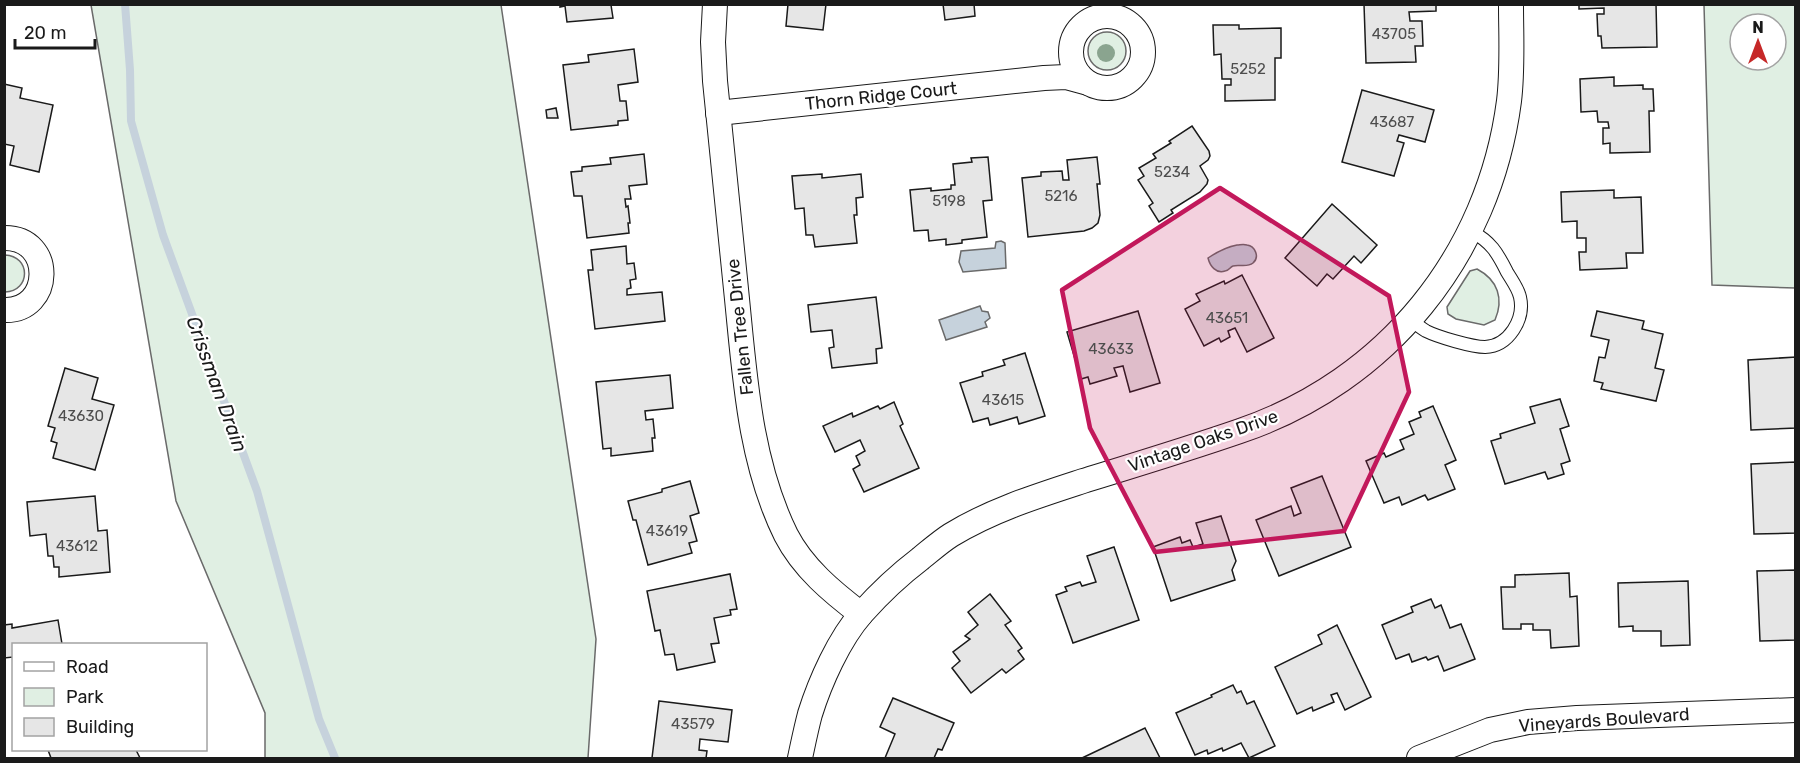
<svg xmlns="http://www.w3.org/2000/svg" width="1800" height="763" viewBox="0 0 1800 763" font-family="Rubik,sans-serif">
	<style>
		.green { fill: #e0efe3; stroke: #6a6a6a; stroke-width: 1.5; fill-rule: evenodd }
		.water { fill: #c6d2dc; stroke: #6a6a6a; stroke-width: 1.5 }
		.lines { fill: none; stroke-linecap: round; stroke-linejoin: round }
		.stream { stroke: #c6d2dc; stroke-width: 8 }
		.building { fill: #e6e6e6; stroke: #1a1a1a; stroke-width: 1.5 }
		.lane-casing { stroke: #1a1a1a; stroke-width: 14 }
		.street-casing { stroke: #1a1a1a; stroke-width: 26 }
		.lane { stroke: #fff; stroke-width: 12 }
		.street { stroke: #fff; stroke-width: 24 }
		.tree { fill: #8aa48f }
		.marked { fill: #c2185b; fill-opacity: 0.2; stroke: #c2185b; stroke-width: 4.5; stroke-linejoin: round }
		.labels { text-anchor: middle; stroke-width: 4.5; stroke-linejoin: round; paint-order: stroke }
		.number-label { font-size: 15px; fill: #4d4d4d }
		.street-label { font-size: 18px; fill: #1a1a1a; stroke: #fff }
		.water-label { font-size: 20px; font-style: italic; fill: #1a1a1a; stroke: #fff }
	</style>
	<rect width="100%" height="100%" fill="#fff"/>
	<!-- green -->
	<g class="green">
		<path d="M91 5H501L596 639 588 758H265V713L176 501Z"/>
		<path d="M1704 5H1795V288L1712 285ZM1740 24H1776V60H1740Z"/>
		<circle cx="1107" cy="51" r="19"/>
		<path d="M5 255C31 256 31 291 5 292Z"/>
		<path d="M1477 269C1498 280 1504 299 1495 320L1484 325 1456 319 1448 314 1447 307 1470 271Z"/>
	</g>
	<!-- water -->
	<g class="water">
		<path d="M1001 241 1005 243 1006 268 963 272 959 262 961 251 995 248 996 242Z"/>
		<path d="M1237 245C1240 245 1243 244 1247 245 1255 246 1260 257 1253 263 1247 268 1239 264 1233 266 1230 267 1229 271 1225 271 1216 274 1210 266 1208 258 1217 252 1226 247 1237 245Z"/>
		<path d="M980 306 982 311 988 312 990 318 985 322 987 327 946 340 939 320Z"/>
	</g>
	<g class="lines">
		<!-- stream -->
		<path class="stream" d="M125 4 130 70 131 121 163 235 257 491 319 719 335 758"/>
	</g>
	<!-- building -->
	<g class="building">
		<path d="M560 4H614L611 5 613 18 567 22 565 6 560 7Z"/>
		<path d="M788 4H826L823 30 786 26Z"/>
		<path d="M943 4H974L975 16 945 20Z"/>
		<path d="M1364 4H1436V11L1409 12 1410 21H1422L1423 46H1415L1416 62 1366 63Z"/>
		<path d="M1579 4H1656L1657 47 1602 48 1601 36H1598L1597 14H1604V8L1579 9Z"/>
		<path d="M1213 25H1239V29L1281 28V58H1275V100L1225 101V85H1231V79H1222L1221 54 1214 55Z"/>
		<path d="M634 49 638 82 618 85 620 101H626L628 120 618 121V125L571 130 563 65 589 62 588 55Z"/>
		<path d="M1614 77V86L1643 85V89H1653L1654 111H1649L1650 152 1610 153V143L1603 144V128H1609L1608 122H1598L1597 111 1581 112 1580 79Z"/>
		<path d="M4 84 22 88 20 98 53 105 39 172 10 165 14 146 4 144Z"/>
		<path d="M1362 90 1434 110 1425 142 1399 135 1397 141 1404 143 1394 176 1342 162Z"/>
		<path d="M556 108 558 118H547L546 110Z"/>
		<path d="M1192 126 1209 151 1210 156 1208 160 1200 166 1208 180 1207 184 1200 192 1171 210 1173 213 1159 222 1149 206 1153 203 1138 180 1144 176 1139 168 1156 158 1153 154 1171 143 1169 141Z"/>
		<path d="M644 154 647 184 629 186 631 199H625L626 207 628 206 630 223H628L629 233 587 238 582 196H574L571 172 582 171V167L611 164 610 158Z"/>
		<path d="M988 157 992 200 983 201 987 237 962 240V243L946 245V239L929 241 928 230 914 231 910 190 931 188V191L951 189V185H955L953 164 972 162 971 158Z"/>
		<path d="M1097 157 1100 184H1097L1100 215 1098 223 1092 228 1084 231 1028 237 1022 178 1041 176V172L1062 171 1063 180H1069L1067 160Z"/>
		<path d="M822 174V178L861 174 863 197 856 198 857 215H854L857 243 815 247 813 235H806L804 208 795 209 792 176Z"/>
		<path d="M1614 190V198L1641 197 1643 253H1626L1627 268 1580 270 1579 252H1586V238H1577V221L1562 222 1561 192Z"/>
		<path d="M1332 204 1377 245 1361 263 1354 256 1333 279 1327 274 1317 286 1285 258Z"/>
		<path d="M626 246 627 264 634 263 636 279 630 280 631 288 627 289V295L662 292 665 321 595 329 588 270H593L591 250Z"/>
		<path d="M1242 275 1274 338 1247 352 1235 328 1228 331 1230 337 1221 342 1219 338 1204 346 1185 309 1200 301 1196 294 1224 281 1225 284Z"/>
		<path d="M876 297 882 348 876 349 877 363 832 368 829 348 834 347 832 330 811 332 808 305Z"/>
		<path d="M1138 311 1160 383 1130 392 1123 366 1114 368 1117 376 1090 384 1088 377 1081 379 1067 332Z"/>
		<path d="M1597 311 1644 321 1642 329 1663 334 1655 368 1664 370 1656 401 1601 389 1603 383 1594 381 1599 357 1605 358 1609 340 1591 336Z"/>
		<path d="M1025 353 1045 416 1019 424 1017 417 990 425 988 418 973 422 960 383 983 376 982 372 1005 365 1003 360Z"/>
		<path d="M1796 357V428L1751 430 1748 360Z"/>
		<path d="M65 368 98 378 92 399 114 405 95 470 53 458 57 443 51 441 55 428 48 426Z"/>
		<path d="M670 375 673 408 645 411 646 420 653 419 655 438H652L653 451 611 456V448L603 449 596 382Z"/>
		<path d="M1560 399 1569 426 1560 429 1570 461 1561 464 1564 474 1548 479 1545 472 1505 484 1491 441 1501 438 1500 434 1535 423 1530 407Z"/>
		<path d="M894 402 903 424 900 426 919 468 864 492 853 469 860 465 856 456 865 451 860 440 835 452 823 426 852 413 853 417 878 406 880 409Z"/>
		<path d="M1433 406 1456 460 1445 465 1455 489 1428 500 1425 495 1402 505 1399 497 1384 503 1366 461 1384 453 1386 457 1404 449 1400 440 1414 434 1409 422 1421 417 1419 412Z"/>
		<path d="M1796 462V533L1754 534 1751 464Z"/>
		<path d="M1322 476 1351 547 1279 576 1256 520 1291 506 1294 516 1301 513 1291 488Z"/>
		<path d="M690 481 699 513 690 516 697 541 689 543 692 553 648 565 636 520H633L628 501 662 492V489Z"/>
		<path d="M95 496 98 531 107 530 110 572 59 577V567H54L53 556H48L46 534 30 536 27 502Z"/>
		<path d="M1221 516 1236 561 1232 570 1235 580 1171 601 1153 547 1180 537 1182 543 1190 540 1193 547 1203 544 1196 523Z"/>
		<path d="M1114 547 1139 620 1073 643 1056 595 1067 591 1065 587 1080 582 1082 586 1096 582 1087 556Z"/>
		<path d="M1796 570V640L1760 641 1757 571Z"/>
		<path d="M1569 573 1570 597 1577 596 1579 646 1551 648 1550 630H1533V624H1521V629H1503L1501 587H1515V575Z"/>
		<path d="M730 574 737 609 730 610 731 615 714 618 719 643 711 644 715 662 677 670 674 654 665 655 660 630 655 631 647 591Z"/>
		<path d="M1688 581 1690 645 1661 646V631H1633V626L1619 627 1618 583Z"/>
		<path d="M990 594 1011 621 1005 625 1022 648 1018 651 1024 659 1006 673 1002 669 971 693 952 668 960 661 953 652 970 639 965 636 978 625 968 612Z"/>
		<path d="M1431 599 1435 608 1441 605 1450 628 1461 624 1475 659 1444 671 1438 656 1428 660 1426 657 1412 662 1409 654 1396 659 1382 625 1413 612 1411 607Z"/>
		<path d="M58 620 62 644H14V662L13 657 4 658V625L12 624V628Z"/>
		<path d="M1337 625 1371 697 1345 710 1337 693 1331 695 1334 702 1313 711 1312 707 1297 714 1275 667 1322 644 1318 635Z"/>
		<path d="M1233 685 1237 693 1241 691 1247 704 1254 701 1275 746 1249 758 1241 743 1223 751 1222 748 1208 754 1207 750 1195 755 1176 713 1212 697 1211 695Z"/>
		<path d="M893 698 954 723 942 750 938 749 934 758H885L895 734 880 727Z"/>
		<path d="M659 701 732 710 728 742 700 739 699 750 707 751 706 758H652Z"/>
		<path d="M1145 728 1160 758H1082Z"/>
		<path d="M48 750H136L140 758H51Z"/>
	</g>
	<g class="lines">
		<!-- lane casing -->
		<g class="lane-casing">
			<path id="lane" d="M1411 320C1416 324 1421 328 1426 331 1438 337 1472 347 1485 347 1509 346 1525 319 1520 297 1518 288 1511 279 1507 272 1497 252 1491 242 1471 231"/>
		</g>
		<!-- street casing -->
		<g class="street-casing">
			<g id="street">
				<path d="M715 4 713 42 715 81C723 154 730 227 737 299 745 379 750 462 786 535 803 568 832 592 861 614"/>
				<circle cx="1107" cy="52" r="36"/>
				<path d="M718 113 1044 78 1066 77 1088 83"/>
				<path d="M4 238C55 237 53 312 4 310"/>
				<path d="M800 758C803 744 806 729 810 714 820 682 839 639 862 613 879 594 899 575 920 559 930 551 940 542 951 535 992 510 1037 496 1083 481 1135 465 1188 449 1240 431 1387 381 1489 255 1509 101 1513 69 1511 36 1511 4"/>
				<path d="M1419 758 1490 730 1528 722 1577 718 1796 710"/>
			</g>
		</g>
		<!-- lane -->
		<use href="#lane" class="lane"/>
		<!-- street -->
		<use href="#street" class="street"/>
	</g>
	<!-- trees -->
	<circle class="tree" cx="1106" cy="53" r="9"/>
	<!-- marked area -->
	<path class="marked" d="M1220 188 1389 296 1409 392 1344 531 1155 552 1090 428 1062 290Z"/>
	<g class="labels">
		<!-- number labels -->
		<g class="number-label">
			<text x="1394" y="39">43705</text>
			<text x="1248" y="74">5252</text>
			<text x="1392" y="127">43687</text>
			<text x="1172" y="177">5234</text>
			<text x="1061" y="201">5216</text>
			<text x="949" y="206">5198</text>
			<text x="1227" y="323">43651</text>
			<text x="1111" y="354">43633</text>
			<text x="1003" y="405">43615</text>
			<text x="81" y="421">43630</text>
			<text x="667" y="536">43619</text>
			<text x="77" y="551">43612</text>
			<text x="693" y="729">43579</text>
		</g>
		<!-- street labels -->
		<g class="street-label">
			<text transform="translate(881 96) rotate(-6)" y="6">Thorn Ridge Court</text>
			<text transform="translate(740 327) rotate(-96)" y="6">Fallen Tree Drive</text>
			<text transform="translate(1203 441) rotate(-19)" y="6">Vintage Oaks Drive</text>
			<text transform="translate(1604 720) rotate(-4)" y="6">Vineyards Boulevard</text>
		</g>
		<!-- water labels -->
		<g class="water-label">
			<text transform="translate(217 384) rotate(70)" y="7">Crissman Drain</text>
		</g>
	</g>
	<!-- border -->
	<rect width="1800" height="763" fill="none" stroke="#1a1a1a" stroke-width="12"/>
	<!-- legend -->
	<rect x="12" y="643" width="195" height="108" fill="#ffffff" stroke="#a3a3a3" stroke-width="1.5"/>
	<rect x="24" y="662" width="30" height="9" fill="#ffffff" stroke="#a3a3a3" stroke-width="1.5"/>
	<text x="66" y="673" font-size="18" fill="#1a1a1a">Road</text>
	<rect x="24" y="688" width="30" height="18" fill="#e0efe3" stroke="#a3a3a3" stroke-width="1.5"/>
	<text x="66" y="703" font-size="18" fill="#1a1a1a">Park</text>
	<rect x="24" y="718" width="30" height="18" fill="#e6e6e6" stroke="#a3a3a3" stroke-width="1.5"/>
	<text x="66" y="733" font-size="18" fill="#1a1a1a">Building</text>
	<!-- north arrow -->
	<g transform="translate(1758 42)"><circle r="28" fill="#ffffff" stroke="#a3a3a3" stroke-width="1.5"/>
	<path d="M0-4.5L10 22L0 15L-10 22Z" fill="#c62828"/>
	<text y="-9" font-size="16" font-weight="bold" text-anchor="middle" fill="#1a1a1a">N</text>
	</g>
	<!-- scale -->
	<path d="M15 39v9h80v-9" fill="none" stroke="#1a1a1a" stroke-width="3"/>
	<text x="24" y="39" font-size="18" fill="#1a1a1a" stroke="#ffffff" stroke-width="4.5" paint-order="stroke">20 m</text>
</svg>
